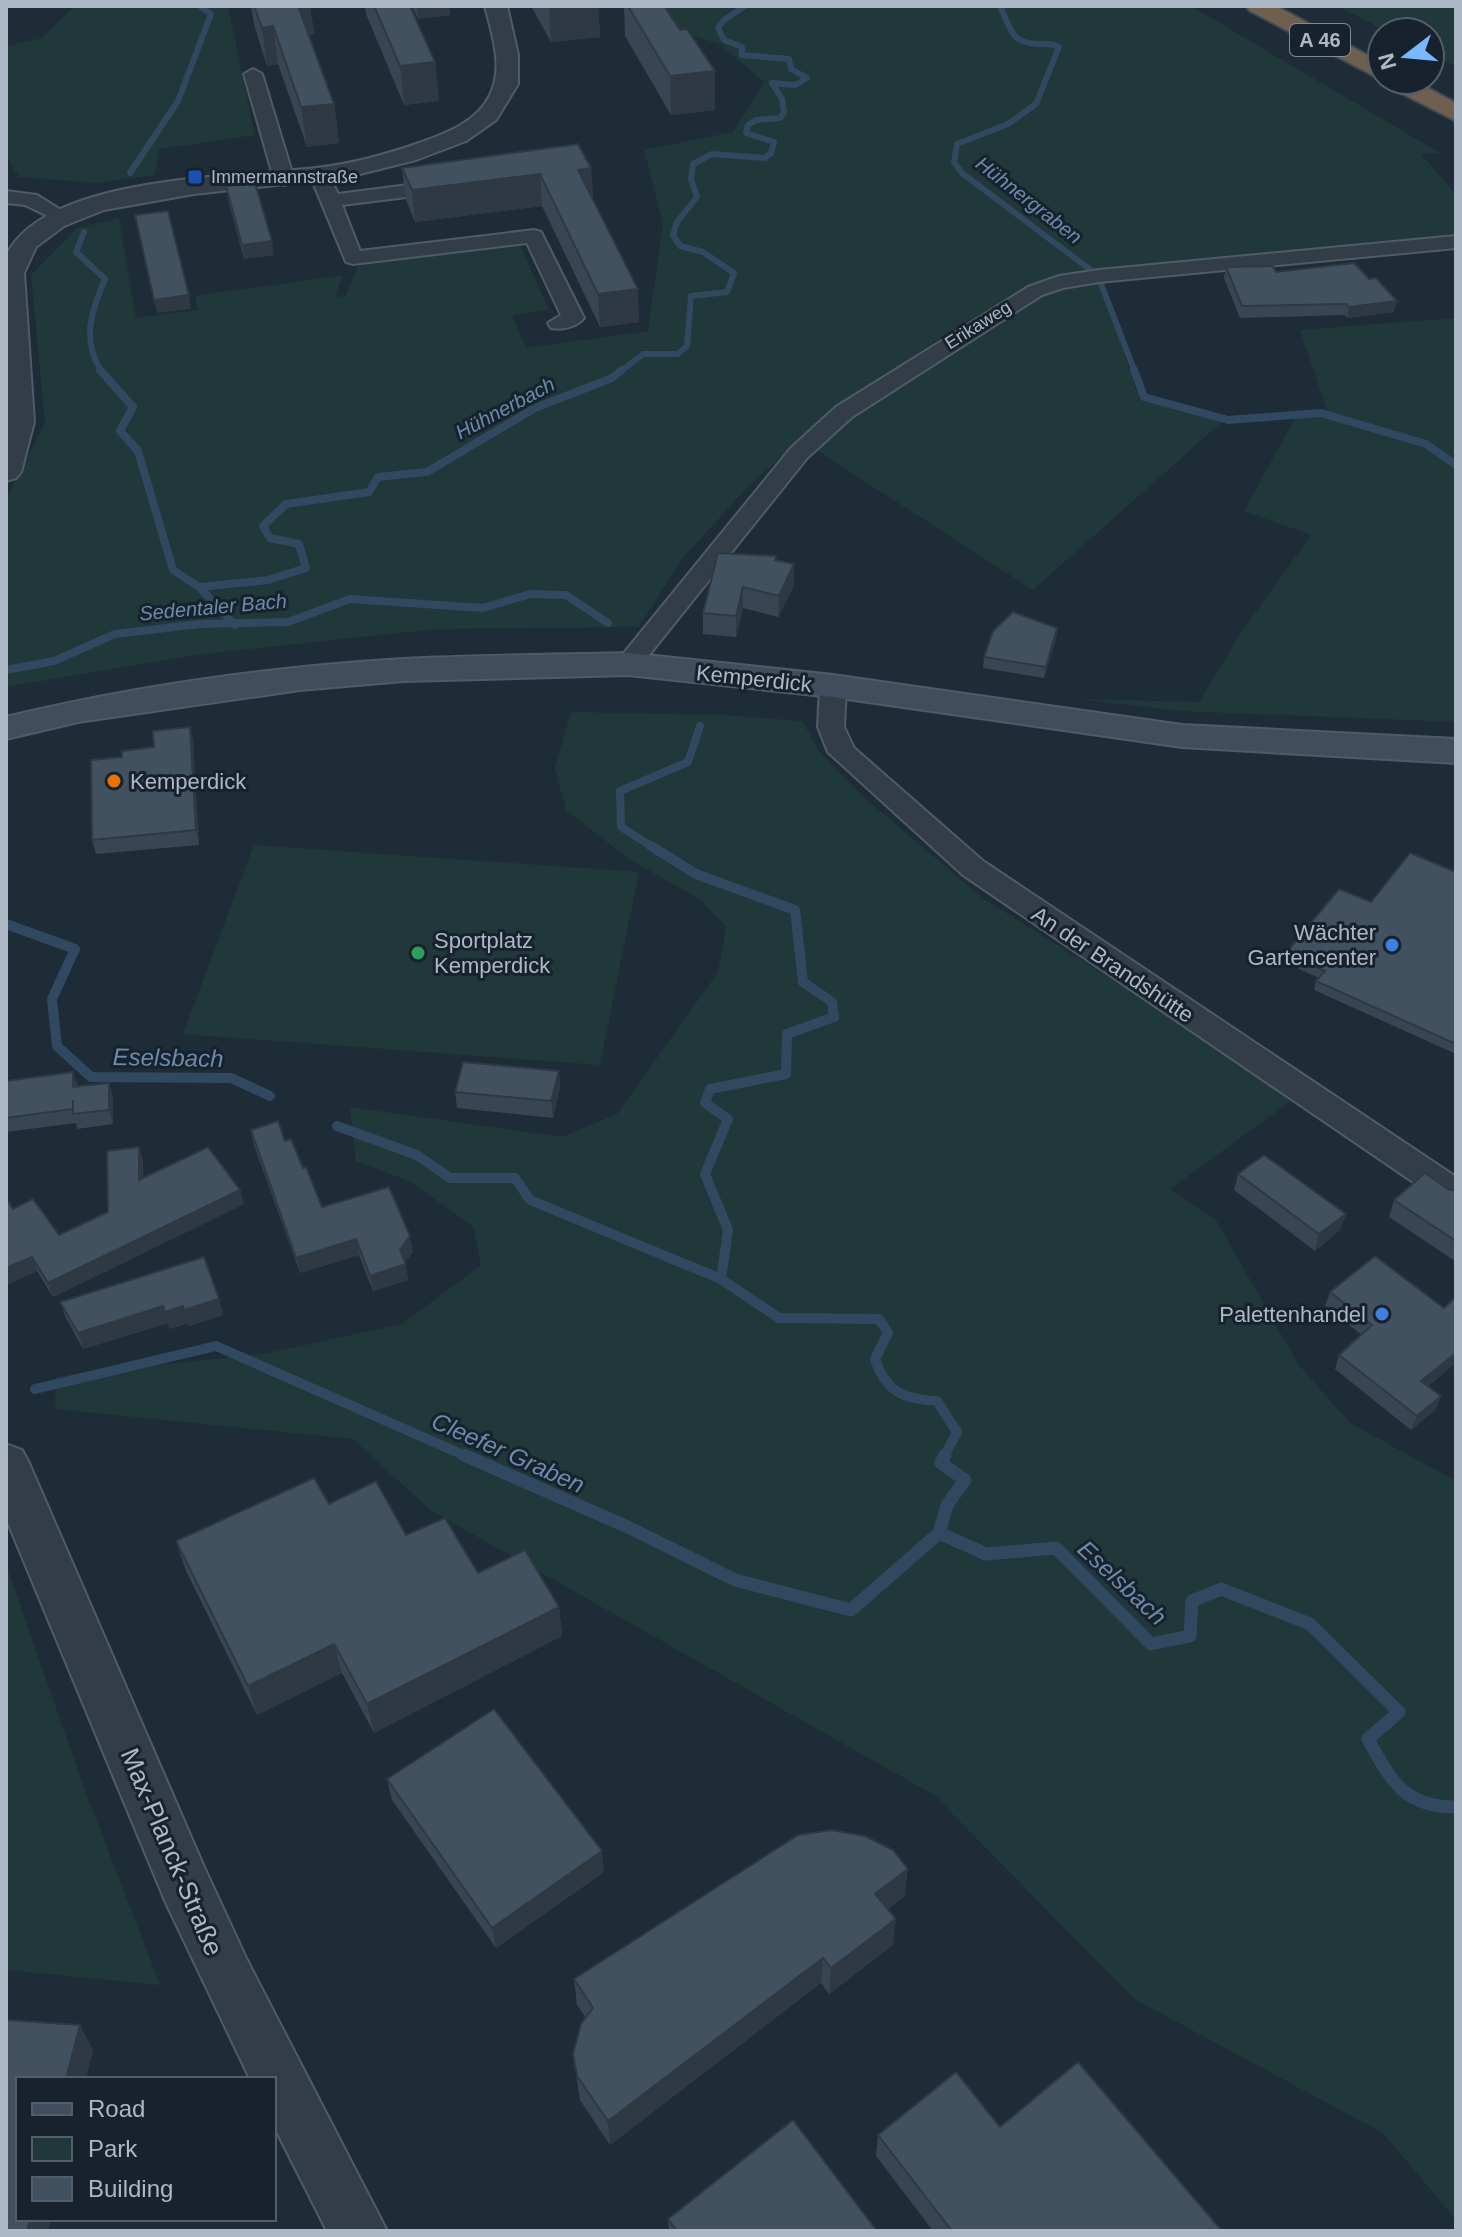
<svg xmlns="http://www.w3.org/2000/svg" width="1462" height="2237" viewBox="0 0 1462 2237" font-family="Helvetica,sans-serif">
	<style>
		.green { fill: #203839 }
		.lines { fill: none; stroke-linecap: round; stroke-linejoin: round }
		.stream-far3 { stroke: #304961; stroke-width: 6 }
		.stream-far2 { stroke: #304961; stroke-width: 8 }
		.stream-far1 { stroke: #304961; stroke-width: 10 }
		.stream { stroke: #304961; stroke-width: 13 }
		.minor-casing { stroke: #4f5b67; stroke-width: 4 }
		.tertiary-casing { stroke: #4f5b67; stroke-width: 4 }
		.secondary-casing { stroke: #4f5b67; stroke-width: 4 }
		.motorway-casing { stroke: #3c4853; stroke-width: 4 }
		.minor { fill: #323d48; fill-rule: evenodd }
		.tertiary { fill: #323d48; fill-rule: evenodd }
		.secondary { fill: #3f4d5c; fill-rule: evenodd }
		.motorway { fill: #6f5f4e; fill-rule: evenodd }
		.wall { fill: #384653 }
		.shaded-wall { fill: #2e3943 }
		.building { fill: #415160; stroke: #2e3943; stroke-width: 2 }
		.transit-dot { fill: #1a4fb4; stroke: #18222d; stroke-width: 3 }
		.food-dot { fill: #e8710a; stroke: #18222d; stroke-width: 3 }
		.shop-dot { fill: #3f7fe0; stroke: #18222d; stroke-width: 3 }
		.leisure-dot { fill: #2e9e5b; stroke: #18222d; stroke-width: 3 }
		.labels { text-anchor: middle; stroke-width: 6; stroke-linejoin: round; paint-order: stroke }
		.far-poi-label { font-size: 18px; fill: #acb8c6; stroke: #18222d; text-anchor: start }
		.far-street-label { font-size: 18px; fill: #acb8c6; stroke: #18222d }
		.shield { fill: #18222d; stroke: #808b98; stroke-width: 2 }
		.shield-label { font-size: 20px; font-weight: bold; fill: #acb8c6 }
		.far-water-label { font-size: 20px; font-style: italic; fill: #6a8cac; stroke: #18222d }
		.street-label { font-size: 22px; fill: #acb8c6; stroke: #18222d }
		.poi-label { font-size: 22px; fill: #acb8c6; stroke: #18222d; text-anchor: start }
		.water-label { font-size: 24px; font-style: italic; fill: #6a8cac; stroke: #18222d }
		.near-street-label { font-size: 26px; fill: #acb8c6; stroke: #18222d }
	</style>
	<rect width="100%" height="100%" fill="#1e2c38"/>
	<!-- green -->
	<g class="green">
		<path d="M75 6H228L255 135 159 149 155 175 98 183 19 177 6 156V46L42 38Z"/>
		<path d="M642 6H1191L1440 153 1421 154 1456 194V238L1064 276 1031 284 934 342 816 425 746 489 682 559 639 627 437 629 203 654 6 687V499L45 423 31 275 77 228 119 218 136 318 198 310 195 296 343 275 335 296 345 297 358 266 519 243 549 310 512 315 526 348 648 331 663 223 644 150 733 132 764 82 720 44 644 22Z"/>
		<path d="M1338 6H1456V66L1430 53V32H1388Z"/>
		<path d="M1101 279 1136 391 1224 420 1033 590 813 448 864 405 1039 293Z"/>
		<path d="M1456 318V722L1181 711 1077 699 1199 702 1242 631 1311 535 1244 511 1295 418 1329 416 1300 330Z"/>
		<path d="M571 712 723 715 802 721 819 751 868 801 984 899 1298 1096 1170 1189 1216 1220 1298 1364 1350 1423 1456 1481V2220L1383 2133 1134 1999 934 1795 430 1510 353 1439 55 1409 56 1377 268 1353 402 1324 481 1265 473 1226 409 1181 356 1161 350 1107 562 1137 617 1114 718 972 726 927 701 900 629 859 566 810 555 768Z"/>
		<path d="M254 845 639 872 600 1065 183 1034Z"/>
		<path d="M6 1565 83 1785 160 1985 6 1970Z"/>
	</g>
	<g class="lines">
		<!-- stream-far3 -->
		<g class="stream-far3">
			<path d="M1000 6C1011 29 1011 44 1039 44 1047 44 1052 43 1059 47L1036 104 1008 124 957 144 954 162 962 173 1092 271"/>
			<path d="M130 173 178 101 211 14 200 6"/>
			<path d="M84 232 76 252 105 279C91 312 81 340 102 372"/>
			<path d="M1100 281 1135 372"/>
			<path d="M620 372 643 354H678L687 346 691 296 727 292 734 273 703 252 680 246 673 235 677 222 697 197 691 179 693 164 712 154 765 158 771 153 774 142 746 133 748 125 756 120 780 118 784 112 782 99 772 83 795 85 807 78 791 69 789 59 742 55V47L724 40 718 28 724 20 745 6"/>
		</g>
		<!-- stream-far2 -->
		<g class="stream-far2">
			<path d="M100 370 133 407 120 431 138 451 173 570 199 587"/>
			<path d="M1134 370 1144 397 1228 420 1321 413 1426 444 1456 465"/>
			<path d="M235 625 199 587 268 580 306 568 299 544 270 538 263 526 286 504 369 492 378 477 427 472 535 408 612 378 622 370"/>
			<path d="M6 670 54 661 115 634 200 624 288 622 350 599 483 608 530 594 566 595 608 623"/>
			<path d="M654 848 621 827 620 791 688 762 700 726"/>
		</g>
		<!-- stream-far1 -->
		<g class="stream-far1">
			<path d="M651 846 696 874 795 910 803 982 832 1002 834 1017 787 1034 786 1074 710 1089 705 1103 728 1119 705 1174 728 1230 721 1279"/>
			<path d="M6 924 75 949 52 999 57 1046 91 1077 231 1078 270 1096"/>
			<path d="M337 1126 417 1155 450 1178H515L530 1200 721 1279 779 1318 879 1319 888 1333 875 1359C886 1392 903 1399 937 1401L957 1432 944 1457"/>
			<path d="M35 1389 216 1346 468 1457"/>
		</g>
		<!-- stream -->
		<g class="stream">
			<path d="M464 1455 630 1528 735 1580 851 1610 939 1533"/>
			<path d="M945 1455 941 1463 965 1480 947 1505 939 1533 986 1554 1056 1548 1151 1644 1190 1636 1192 1601 1221 1589 1310 1624 1399 1712 1368 1739C1391 1781 1404 1807 1456 1807"/>
		</g>
		<!-- minor casing -->
		<g class="minor-casing">
			<g id="minor">
				<path d="M253 69 262 74 294 179 291 183 284 185 274 179 244 74Z"/>
				<path d="M320 169 327 171 338 194 447 180 454 182 457 186 447 192 342 205 360 251 534 230 541 232 584 318C577 327 562 330 551 328L548 323 561 315 527 243 353 264 346 262 310 175Z"/>
				<path d="M6 191 37 195 72 217 62 223 25 205 6 203Z"/>
				<path d="M1456 236V248L1099 282 1063 288 1042 295 852 417 807 458 637 670H619L615 664 791 448 836 407 1028 287 1059 276 1099 270Z"/>
				<path d="M833 678 842 680 846 686 844 727 854 748 983 861 1456 1177V1206L1444 1203 963 875 828 752 818 727 820 686 824 680Z"/>
			</g>
		</g>
		<!-- tertiary casing -->
		<g class="tertiary-casing">
			<g id="tertiary">
				<path d="M485 6H507L518 55V84L496 120 466 141 416 160 348 177 194 194 104 210 64 226 36 247 24 273 34 422 21 472 16 478 6 481V256C45 175 236 177 316 168 352 164 388 154 422 142 447 133 478 121 490 95 504 67 492 34 485 6Z"/>
				<path d="M6 1444 22 1450 29 1463 204 1867 247 1960 387 2231H327L274 2126V2079H250L166 1903 6 1518Z"/>
			</g>
		</g>
		<!-- secondary casing -->
		<g class="secondary-casing">
			<path id="secondary" d="M628 653 833 675 1182 725 1456 739V763L1182 747 833 697 628 675 404 681 300 690 78 722 6 739V717C135 686 270 667 403 659 478 655 553 655 628 653Z"/>
		</g>
		<!-- motorway casing -->
		<g class="motorway-casing">
			<path id="motorway" d="M1246 6H1276L1382 63V80H1413L1456 103V121L1385 85 1382 80 1250 11Z"/>
		</g>
		<!-- minor -->
		<use href="#minor" class="minor"/>
		<!-- tertiary -->
		<use href="#tertiary" class="tertiary"/>
		<!-- secondary -->
		<use href="#secondary" class="secondary"/>
		<!-- motorway -->
		<use href="#motorway" class="motorway"/>
	</g>
	<!-- wall -->
	<g class="wall">
		<path d="M251 6H310L314 34 309 35 334 104 339 143 307 147 278 64 267 66 255 28Z"/>
		<path d="M365 6H410L435 62 439 101 404 105 366 14Z"/>
		<path d="M412 6H449L450 15 418 19Z"/>
		<path d="M531 6H598L600 37 551 42Z"/>
		<path d="M624 6H664L680 30 715 71V110L671 115 625 36Z"/>
		<path d="M402 168H591L593 199 639 322 600 327 542 206 415 222 406 200Z"/>
		<path d="M226 186 274 255 244 259 228 199Z"/>
		<path d="M1226 267 1276 272 1394 312 1347 318 1344 315 1240 318 1224 278Z"/>
		<path d="M776 556V560L794 564V585L778 617 743 608 736 637 703 634V613Z"/>
		<path d="M1057 628 1056 639 1044 678 983 668 984 657Z"/>
		<path d="M190 727 193 741 199 845 96 854 92 840 122 757 154 747Z"/>
		<path d="M1456 872V1054L1314 990 1316 981 1319 978 1284 962 1286 953 1371 902Z"/>
		<path d="M559 1071 560 1087 553 1118 457 1108 455 1092Z"/>
		<path d="M73 1072 78 1087 109 1083 113 1097V1124L77 1129 76 1123 6 1132V1081Z"/>
		<path d="M251 1130 285 1141 303 1168 322 1207 413 1252 405 1262 408 1280 373 1291 359 1255 300 1273 254 1145Z"/>
		<path d="M139 1147 143 1161V1178L240 1190 244 1204 53 1297 37 1271 6 1285V1198L13 1209 59 1235 108 1212Z"/>
		<path d="M1238 1174 1346 1214 1340 1230 1315 1251 1234 1190Z"/>
		<path d="M1448 1189 1456 1191 1455 1261 1389 1217 1394 1200Z"/>
		<path d="M1330 1292 1444 1308 1456 1301V1365L1454 1364 1428 1386 1441 1396 1435 1410 1411 1430 1335 1369 1339 1355 1362 1335 1325 1306Z"/>
		<path d="M219 1299 223 1315 189 1326 188 1323 170 1329 168 1323 83 1349 66 1318 60 1302Z"/>
		<path d="M329 1504 406 1535 478 1573 559 1607 562 1636 374 1733 342 1673 257 1715 186 1571 176 1541Z"/>
		<path d="M387 1779 604 1872 496 1948 392 1800Z"/>
		<path d="M905 1896 888 1909 893 1945 829 1994 821 1983 610 2145 580 2100 573 2054 586 2018 577 2005 574 1979Z"/>
		<path d="M1000 2127 1222 2231H933L876 2156 878 2135Z"/>
		<path d="M668 2219 877 2231H669Z"/>
	</g>
	<!-- shaded-wall -->
	<g class="shaded-wall">
		<path d="M296 6H310L314 34 300 36Z"/>
		<path d="M417 6H449L450 15 418 19Z"/>
		<path d="M549 6H598L600 37 551 42Z"/>
		<path d="M273 26 278 64 267 66 262 28Z"/>
		<path d="M435 62 439 101 404 105 400 66Z"/>
		<path d="M715 71V110L671 115 670 76Z"/>
		<path d="M334 104 339 143 307 147 301 107Z"/>
		<path d="M591 168 593 200 578 170Z"/>
		<path d="M540 174 542 206 415 222 412 190Z"/>
		<path d="M272 241 274 255 244 259 242 245Z"/>
		<path d="M638 289 639 322 600 327 598 294Z"/>
		<path d="M189 295 191 309 157 313 154 300Z"/>
		<path d="M1397 301 1394 312 1347 318 1349 307Z"/>
		<path d="M794 564V585L778 617 779 596Z"/>
		<path d="M743 587V608L736 637V616Z"/>
		<path d="M1057 628 1056 639 1044 678 1046 667Z"/>
		<path d="M190 727 193 741 199 845 196 830Z"/>
		<path d="M559 1071 560 1087 553 1118 551 1101Z"/>
		<path d="M73 1072 78 1087H73Z"/>
		<path d="M109 1083 113 1097V1124L109 1110Z"/>
		<path d="M139 1147 143 1161 144 1194 139 1180Z"/>
		<path d="M240 1190 244 1204 53 1297 48 1283Z"/>
		<path d="M1346 1214 1340 1230 1315 1251 1319 1234Z"/>
		<path d="M410 1236 413 1252 403 1265 406 1264 408 1280 373 1291 370 1276 400 1250Z"/>
		<path d="M356 1239 359 1255 300 1273 296 1258Z"/>
		<path d="M32 1257 37 1271 6 1285V1268Z"/>
		<path d="M219 1299 223 1315 189 1326 184 1310Z"/>
		<path d="M163 1306 168 1323 83 1349 78 1333Z"/>
		<path d="M183 1306 188 1323 170 1329 165 1312Z"/>
		<path d="M1456 1353V1360L1454 1364 1416 1395 1421 1381Z"/>
		<path d="M1441 1396 1435 1410 1411 1430 1417 1416Z"/>
		<path d="M559 1607 562 1636 374 1733 367 1704Z"/>
		<path d="M334 1644 342 1673 257 1715 248 1686Z"/>
		<path d="M602 1851 604 1872 496 1948 492 1928Z"/>
		<path d="M908 1869 905 1896 873 1920 875 1894Z"/>
		<path d="M896 1919 893 1945 829 1994 831 1968Z"/>
		<path d="M823 1958 821 1983 610 2145 608 2121Z"/>
		<path d="M80 2025 93 2050 86 2079H66Z"/>
		<path d="M30 2219H51L48 2231H27Z"/>
	</g>
	<!-- building -->
	<g class="building">
		<path d="M254 6H298L334 104 301 107 273 26 262 28Z"/>
		<path d="M374 6H410L435 62 400 66Z"/>
		<path d="M628 6H664L680 30 687 29 715 71 670 76Z"/>
		<path d="M578 144 591 168 578 170 638 289 598 294 540 174 412 190 402 168Z"/>
		<path d="M255 183 272 241 242 245 226 186Z"/>
		<path d="M168 211 189 295 154 300 135 215Z"/>
		<path d="M1354 263 1369 279 1376 278 1397 301 1349 307 1346 304 1242 306 1226 267 1273 266 1276 272Z"/>
		<path d="M718 553 776 556 775 560 794 564 779 596 743 587 736 616 703 613Z"/>
		<path d="M1013 612 1057 628 1046 667 984 657 993 631Z"/>
		<path d="M190 727 196 830 92 840 91 760 122 757V751L154 747 153 731Z"/>
		<path d="M1410 853 1456 872V1044L1316 981 1325 971 1286 953 1339 889 1371 902Z"/>
		<path d="M463 1062 559 1071 551 1101 455 1092Z"/>
		<path d="M73 1072V1087L109 1083V1110L73 1114V1100V1109L6 1118V1081Z"/>
		<path d="M278 1121 285 1141 291 1139 303 1168 306 1167 322 1207 389 1187 410 1236 400 1250 406 1264 370 1276 356 1239 296 1258 251 1130Z"/>
		<path d="M139 1147V1180L208 1147 240 1190 48 1283 32 1257 6 1268V1198L13 1209 33 1199 59 1235 108 1212 107 1151Z"/>
		<path d="M1264 1155 1346 1214 1319 1234 1238 1174Z"/>
		<path d="M1425 1173 1448 1189 1456 1191V1241L1394 1200Z"/>
		<path d="M1375 1256 1444 1308 1454 1299 1456 1301V1353L1421 1381 1441 1396 1417 1416 1339 1355 1372 1325 1330 1292Z"/>
		<path d="M204 1257 219 1299 184 1310 183 1306 165 1312 163 1306 78 1333 60 1302Z"/>
		<path d="M314 1478 329 1504 376 1481 406 1535 445 1518 478 1573 525 1550 559 1607 367 1704 334 1644 248 1686 176 1541Z"/>
		<path d="M494 1709 602 1851 492 1928 387 1779Z"/>
		<path d="M831 1830 865 1836 893 1850 908 1869 875 1894 896 1919 831 1968 823 1958 608 2121 577 2076 573 2054 581 2024 593 2008 574 1979 798 1835Z"/>
		<path d="M6 2020 80 2025 66 2079H18V2219H30L27 2231H6Z"/>
		<path d="M1078 2062 1222 2231H952L878 2135 956 2072 1000 2127Z"/>
		<path d="M793 2120 877 2231H677L668 2219Z"/>
	</g>
	<!-- markers -->
	<rect class="transit-dot" x="187" y="169" width="16" height="16" rx="4"/>
	<circle class="food-dot" cx="114" cy="781" r="8"/>
	<g class="shop-dot">
		<circle cx="1392" cy="945" r="8"/>
		<circle cx="1382" cy="1314" r="8"/>
	</g>
	<circle class="leisure-dot" cx="418" cy="953" r="8"/>
	<g class="labels">
		<!-- far-poi labels -->
		<g class="far-poi-label">
			<text x="211" y="183">Immermannstraße</text>
		</g>
		<!-- far-street labels -->
		<g class="far-street-label">
			<text transform="translate(978 325) rotate(-32)" y="6">Erikaweg</text>
		</g>
		<!-- shield labels -->
		<rect class="shield" x="1290" y="24" width="60" height="32" rx="6"/>
		<g class="shield-label">
			<text x="1320" y="47">A 46</text>
		</g>
		<!-- far-water labels -->
		<g class="far-water-label">
			<text transform="translate(1029 200) rotate(38)" y="7">Hühnergraben</text>
			<text transform="translate(505 408) rotate(-28)" y="7">Hühnerbach</text>
			<text transform="translate(213 607) rotate(-5)" y="7">Sedentaler Bach</text>
		</g>
		<!-- street labels -->
		<g class="street-label">
			<text transform="translate(754 678) rotate(6)" y="8">Kemperdick</text>
			<text transform="translate(1113 964) rotate(34)" y="8">An der Brandshütte</text>
		</g>
		<!-- poi labels -->
		<g class="poi-label">
			<text x="130" y="789">Kemperdick</text>
			<text x="1376" y="940" text-anchor="end">Wächter<tspan x="1376" dy="25">Gartencenter</tspan></text>
			<text x="434" y="948">Sportplatz<tspan x="434" dy="25">Kemperdick</tspan></text>
			<text x="1366" y="1322" text-anchor="end">Palettenhandel</text>
		</g>
		<!-- water labels -->
		<g class="water-label">
			<text transform="translate(168 1058) rotate(1)" y="8">Eselsbach</text>
			<text transform="translate(508 1453) rotate(24)" y="8">Cleefer Graben</text>
			<text transform="translate(1122 1583) rotate(43)" y="8">Eselsbach</text>
		</g>
		<!-- near-street labels -->
		<g class="near-street-label">
			<text transform="translate(172 1852) rotate(67)" y="9">Max-Planck-Straße</text>
		</g>
	</g>
	<!-- border -->
	<rect width="1462" height="2237" fill="none" stroke="#acb8c6" stroke-width="16"/>
	<!-- legend -->
	<rect x="16" y="2077" width="260" height="144" fill="#18222d" stroke="#535e6a" stroke-width="2"/>
	<rect x="32" y="2103" width="40" height="12" fill="#3f4d5c" stroke="#535e6a" stroke-width="2"/>
	<text x="88" y="2117" font-size="24" fill="#acb8c6">Road</text>
	<rect x="32" y="2137" width="40" height="24" fill="#203839" stroke="#535e6a" stroke-width="2"/>
	<text x="88" y="2157" font-size="24" fill="#acb8c6">Park</text>
	<rect x="32" y="2177" width="40" height="24" fill="#415160" stroke="#535e6a" stroke-width="2"/>
	<text x="88" y="2197" font-size="24" fill="#acb8c6">Building</text>
	<!-- north arrow -->
	<g transform="translate(1406 56) rotate(254)"><circle r="38" fill="#18222d" stroke="#535e6a" stroke-width="2"/>
	<path d="M0-6L14 30L0 20L-14 30Z" fill="#77b8ff"/>
	<text y="-12" font-size="22" font-weight="bold" text-anchor="middle" fill="#acb8c6">N</text>
	</g>
</svg>
